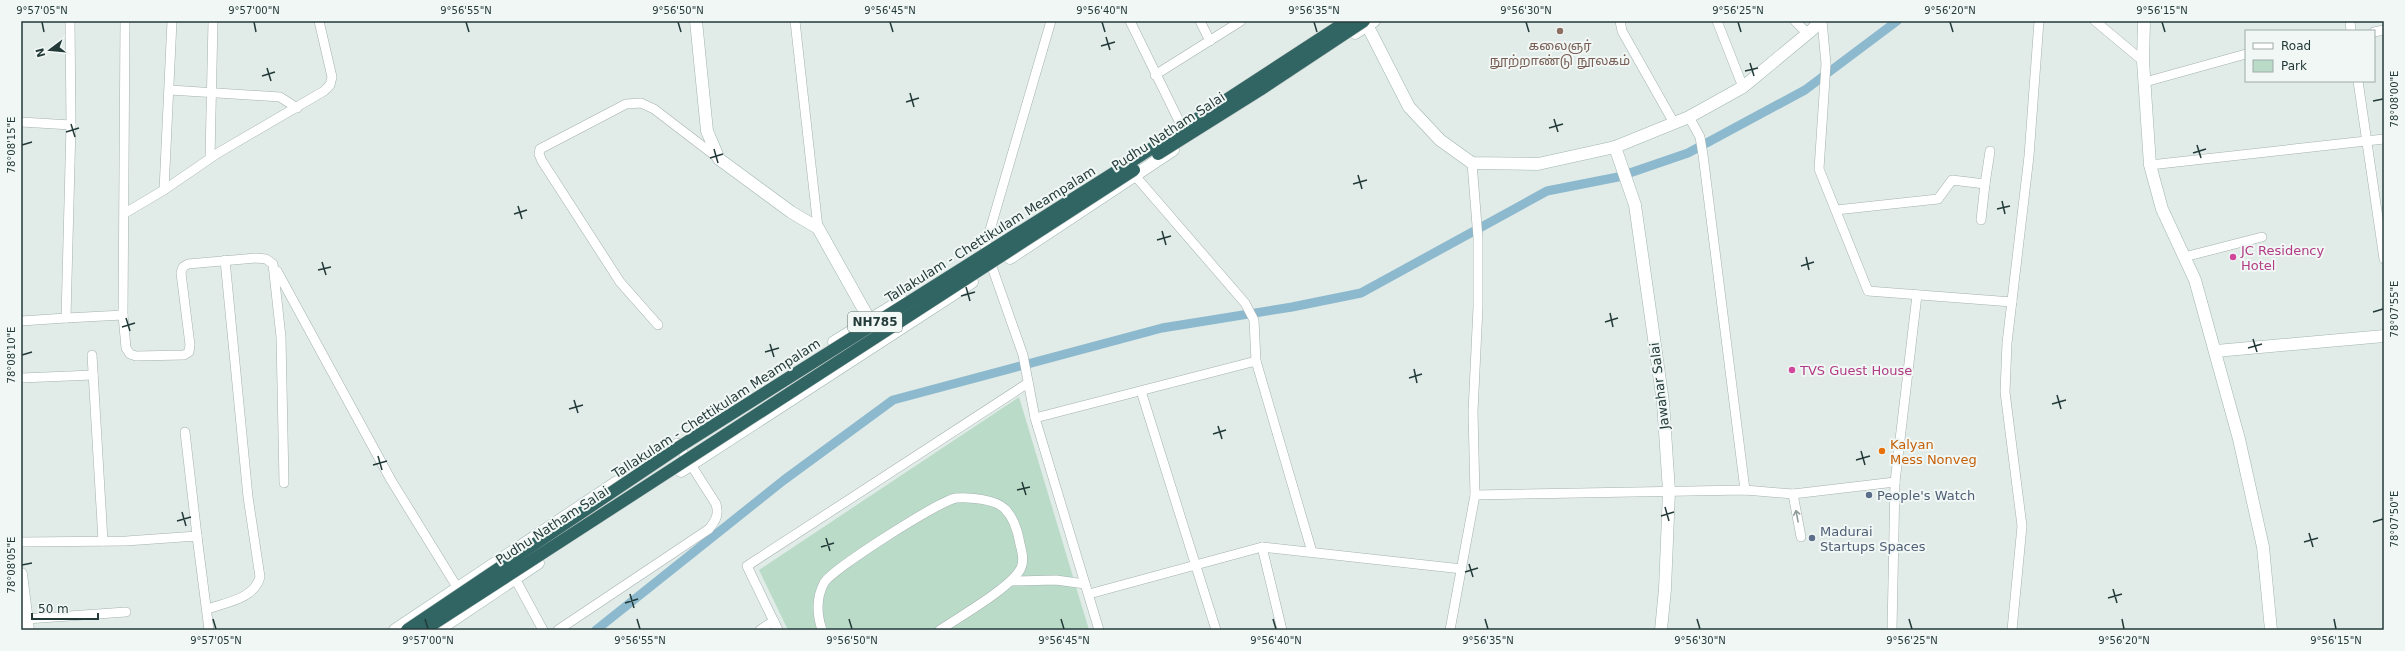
<svg xmlns="http://www.w3.org/2000/svg" width="2405" height="651" viewBox="0 0 2405 651" font-family="'DejaVu Sans','Noto Sans Tamil',sans-serif">
	<style>
		.green { fill: #bbdbc9 }
		.lines { fill: none; stroke-linecap: round; stroke-linejoin: round }
		.canal { stroke: #8cb9cd; stroke-width: 9 }
		.street-casing { stroke: #a4b2b0; stroke-width: 10 }
		.secondary-casing { stroke: #a0b6b2; stroke-width: 13 }
		.street { stroke: #fff; stroke-width: 9 }
		.secondary { stroke: #fff; stroke-width: 12 }
		.highway-bridge-casing { stroke: #c1c8c7; stroke-width: 13; stroke-linecap: butt }
		.highway-bridge { stroke: #306563; stroke-width: 12 }
		.oneway { stroke: #909c9c }
		.ticks { fill: none; stroke: #223a38; stroke-width: 1.5 }
		.education-dot { fill: #8d6e63; stroke: #f1f7f5; stroke-width: 1.5 }
		.hotel-dot { fill: #d1479c; stroke: #f1f7f5; stroke-width: 1.5 }
		.food-dot { fill: #e8710a; stroke: #f1f7f5; stroke-width: 1.5 }
		.service-dot { fill: #5c6f8a; stroke: #f1f7f5; stroke-width: 1.5 }
		.labels { text-anchor: middle; stroke-width: 4; stroke-linejoin: round; paint-order: stroke }
		.shield { fill: #f1f7f5; stroke: #607371; stroke-width: 1 }
		.shield-label { font-size: 12px; font-weight: bold; fill: #223a38 }
		.education-label { font-size: 13px; fill: #785e54; stroke: #f1f7f5 }
		.street-label { font-size: 13px; fill: #223a38; stroke: #f1f7f5 }
		.hotel-label { font-size: 13px; fill: #b23c85; stroke: #f1f7f5; text-anchor: start }
		.food-label { font-size: 13px; fill: #c56008; stroke: #f1f7f5; text-anchor: start }
		.service-label { font-size: 13px; fill: #4e5e75; stroke: #f1f7f5; text-anchor: start }
		.neatline { fill: none; stroke: #223a38; stroke-width: 1.5 }
		.ticks-label { font-size: 10px; text-anchor: middle; fill: #223a38 }
	</style>
	<rect width="100%" height="100%" fill="#e1ebe8"/>
	<!-- green -->
	<path class="green" d="M1019 397 1089 630H788L759 570Z"/>
	<g class="lines">
		<!-- canal -->
		<path class="canal" d="M596 630 784 480 893 400 1162 328 1292 307 1361 293 1547 191 1618 177 1688 153 1805 90 1897 21"/>
		<!-- street casing -->
		<g class="street-casing">
			<g id="street">
				<path d="M70 21 71 125"/>
				<path d="M795 21 818 228"/>
				<path d="M1051 21 985 247 1023 355 1035 418 1099 630"/>
				<path d="M1130 21 1180 123"/>
				<path d="M1200 21 1210 41"/>
				<path d="M1620 21 1622 31 1674 123"/>
				<path d="M1717 21 1743 87"/>
				<path d="M1795 21 1807 33"/>
				<path d="M1822 21 1826 64 1819 169 1868 291 2012 302"/>
				<path d="M2095 21 2143 61"/>
				<path d="M2350 21 2351 31"/>
				<path d="M2374 32 2384 30"/>
				<path d="M1155 75 1241 21"/>
				<path d="M2358 81 2384 259"/>
				<path d="M2145 82 2246 54"/>
				<path d="M170 90 280 97 297 108"/>
				<path d="M1689 117 1700 137 1703 155 1745 490"/>
				<path d="M21 122 71 125 66 318 21 321"/>
				<path d="M210 158 213 21"/>
				<path d="M2150 165 2384 139"/>
				<path d="M1131 171 1245 303 1254 320 1256 361"/>
				<path d="M164 190 172 21"/>
				<path d="M1836 210 1938 199 1952 180 1985 184 1990 151"/>
				<path d="M125 213 164 190 218 153 324 91 330 85 332 77 319 21"/>
				<path d="M1981 220 1985 184"/>
				<path d="M2184 257 2262 237"/>
				<path d="M277 271 391 480 457 587"/>
				<path d="M123 315 126 348 130 354 136 356 184 355 189 352 190 345 181 273 183 267 188 264 256 258 266 259 273 264 281 337 284 483"/>
				<path d="M66 318 123 315 125 21"/>
				<path d="M658 325 620 282 542 161 539 154 540 149 626 104 641 103 654 109 718 158"/>
				<path d="M92 355 103 541"/>
				<path d="M21 378 93 375"/>
				<path d="M1141 391 1216 630"/>
				<path d="M1035 418 1256 361 1312 552"/>
				<path d="M185 432 197 536"/>
				<path d="M1793 494 1801 537"/>
				<path d="M1475 495 1745 490 1793 494 1895 482"/>
				<path d="M21 542 126 541 197 536 209 630"/>
				<path d="M1262 547 1282 630"/>
				<path d="M512 573 543 630"/>
				<path d="M1012 581 1056 580 1085 584"/>
				<path d="M1089 594 1262 547 1462 569"/>
				<path d="M208 609C227 602 254 599 260 577L248 497 225 260"/>
				<path d="M26 619 126 612"/>
				<path d="M558 630 709 529C716 520 719 515 716 504L677 443"/>
				<path d="M760 630 774 621"/>
				<path d="M778 630 747 566 1028 383"/>
				<path d="M822 630C817 615 816 598 824 583 832 569 939 501 956 498 968 497 996 499 1005 509 1014 518 1018 532 1020 544 1022 551 1024 562 1021 568 1012 587 959 617 940 630"/>
				<path d="M1450 630 1475 495 1473 412 1478 307V238L1472 163"/>
				<path d="M1892 630 1895 482 1917 295"/>
				<path d="M2012 630 2022 526 2005 392 2007 343 2029 156 2039 21"/>
			</g>
		</g>
		<!-- secondary casing -->
		<g class="secondary-casing">
			<g id="secondary">
				<path d="M696 21 707 131 719 159 791 212 818 228 873 326"/>
				<path d="M1365 21 1409 107 1440 140 1472 163 1538 164 1615 147 1689 117 1743 87 1813 29 1819 21"/>
				<path d="M2144 21 2143 61 2150 165 2162 209 2195 280 2239 439 2263 547 2271 630"/>
				<path d="M1355 33 1374 21"/>
				<path d="M1615 147 1635 205 1663 402 1669 491 1665 589 1661 630"/>
				<path d="M1010 258 1173 150"/>
				<path d="M834 342 902 300"/>
				<path d="M2216 351 2384 336"/>
				<path d="M681 471 972 282"/>
				<path d="M21 574 28 630"/>
				<path d="M395 630 617 482"/>
				<path d="M438 630 538 563"/>
			</g>
		</g>
		<!-- street -->
		<use href="#street" class="street"/>
		<!-- secondary -->
		<use href="#secondary" class="secondary"/>
		<!-- highway-bridge casing -->
		<g class="highway-bridge-casing">
			<g id="highway-bridge">
				<path d="M1158 154 1260 90 1364 21"/>
				<path d="M407 630 679 447 1123 167 1347 21"/>
				<path d="M424 630 1134 170"/>
			</g>
		</g>
		<!-- highway-bridge -->
		<use href="#highway-bridge" class="highway-bridge"/>
	</g>
	<!-- one-way arrows -->
	<defs><path id="oneway-shaft" d="M-6 0H5M1.5-3L5.5 0L1.5 3" fill="none" stroke-width="1.6" stroke-linecap="round" stroke-linejoin="round"/></defs>
	<use class="oneway" href="#oneway-shaft" transform="translate(1797 516) rotate(-101)"/>
	<!-- ticks -->
	<path class="ticks" d="M42 22 44 32M254 22 256 32M466 22 469 32M678 22 681 32M890 22 893 32M1102 22 1105 32M1314 22 1317 32M1526 22 1529 32M1738 22 1741 32M1950 22 1953 32M2162 22 2165 32M1106 37 1110 50M1101 46 1115 42M1750 63 1754 76M267 68 271 81M1745 71 1758 68M262 76 275 72M910 93 914 107M2373 101 2383 99M906 102 919 98M1554 119 1558 132M71 124 75 137M1549 128 1563 124M66 132 79 128M22 145 32 142M2197 145 2201 158M714 149 718 163M2193 153 2206 149M710 158 723 154M1358 175 1362 189M1353 184 1367 180M2002 201 2005 214M518 206 522 219M1997 209 2010 206M514 214 527 210M1162 231 1166 245M1157 240 1171 236M1806 257 1809 270M322 262 326 275M1801 266 1814 262M318 270 331 267M966 287 970 301M961 296 975 292M2373 312 2383 309M1610 313 1613 327M126 318 130 331M1605 322 1618 318M122 327 135 323M2253 339 2257 352M770 344 774 357M2248 348 2262 344M765 352 779 348M22 355 32 352M1414 369 1417 383M1409 378 1422 374M2057 395 2061 409M574 400 578 413M2052 404 2066 400M569 409 583 405M1218 426 1222 439M1213 434 1226 430M1861 451 1865 465M378 456 382 470M1856 460 1870 456M373 465 387 461M1022 482 1026 495M1017 490 1030 487M1665 507 1669 521M182 512 186 526M1661 516 1674 512M177 521 191 517M2373 522 2383 519M2309 533 2313 547M826 538 830 551M2304 542 2318 538M821 547 834 543M1469 564 1473 577M22 565 32 563M1465 572 1478 568M2113 589 2117 603M630 594 634 608M2108 598 2122 594M625 603 638 599M213 619 216 629M425 619 428 629M637 619 640 629M849 619 852 629M1061 619 1064 629M1273 619 1276 629M1485 619 1488 629M1697 619 1700 629M1909 619 1912 629M2122 619 2124 629M2334 619 2336 629"/>
	<!-- markers -->
	<circle class="education-dot" cx="1560" cy="31" r="4"/>
	<g class="hotel-dot">
		<circle cx="2233" cy="257" r="4"/>
		<circle cx="1792" cy="370" r="4"/>
	</g>
	<circle class="food-dot" cx="1882" cy="451" r="4"/>
	<g class="service-dot">
		<circle cx="1869" cy="495" r="4"/>
		<circle cx="1812" cy="538" r="4"/>
	</g>
	<g class="labels">
		<!-- shield labels -->
		<rect class="shield" x="848" y="312" width="54" height="20" rx="3"/>
		<g class="shield-label">
			<text x="875" y="326">NH785</text>
		</g>
		<!-- education labels -->
		<g class="education-label">
			<text x="1560" y="50">கலைஞர்<tspan x="1560" dy="15">நூற்றாண்டு நூலகம்</tspan></text>
		</g>
		<!-- street labels -->
		<g class="street-label">
			<text transform="translate(1168 131) rotate(-33)" y="5">Pudhu Natham Salai</text>
			<text transform="translate(990 234) rotate(-32)" y="5">Tallakulam - Chettikulam Meampalam</text>
			<text transform="translate(1659 386) rotate(-97)" y="5">Jawahar Salai</text>
			<text transform="translate(716 408) rotate(-33)" y="5">Tallakulam - Chettikulam Meampalam</text>
			<text transform="translate(552 525) rotate(-33)" y="5">Pudhu Natham Salai</text>
		</g>
		<!-- hotel labels -->
		<g class="hotel-label">
			<text x="2241" y="255">JC Residency<tspan x="2241" dy="15">Hotel</tspan></text>
			<text x="1800" y="375">TVS Guest House</text>
		</g>
		<!-- food labels -->
		<g class="food-label">
			<text x="1890" y="449">Kalyan<tspan x="1890" dy="15">Mess Nonveg</tspan></text>
		</g>
		<!-- service labels -->
		<g class="service-label">
			<text x="1877" y="500">People's Watch</text>
			<text x="1820" y="536">Madurai<tspan x="1820" dy="15">Startups Spaces</tspan></text>
		</g>
	</g>
	<!-- border -->
	<rect width="2405" height="651" fill="none" stroke="#f1f7f5" stroke-width="44"/>
	<!-- legend -->
	<rect x="2245" y="30" width="130" height="52" fill="#f1f7f5" stroke="#9eaba9"/>
	<rect x="2253" y="43" width="20" height="6" fill="#ffffff" stroke="#9eaba9"/>
	<text x="2281" y="50" font-size="12" fill="#223a38">Road</text>
	<rect x="2253" y="60" width="20" height="12" fill="#bbdbc9" stroke="#9eaba9"/>
	<text x="2281" y="70" font-size="12" fill="#223a38">Park</text>
	<!-- north arrow -->
	<g transform="translate(50 50) rotate(254)" stroke="#f1f7f5" stroke-width="3" paint-order="stroke">
	<path d="M0-3L7 15L0 10L-7 15Z" fill="#223a38"/>
	<text y="-6" font-size="11" font-weight="bold" text-anchor="middle" fill="#223a38">N</text>
	</g>
	<!-- scale -->
	<path d="M32 613v6h66v-6" fill="none" stroke="#223a38" stroke-width="2"/>
	<text x="38" y="613" font-size="12" fill="#223a38" stroke="#f1f7f5" stroke-width="3" paint-order="stroke">50 m</text>
	<rect x="22" y="22" width="2361" height="607" class="neatline"/>
	<g class="ticks-label">
		<text x="42" y="14">9°57'05"N</text>
		<text x="254" y="14">9°57'00"N</text>
		<text x="466" y="14">9°56'55"N</text>
		<text x="678" y="14">9°56'50"N</text>
		<text x="890" y="14">9°56'45"N</text>
		<text x="1102" y="14">9°56'40"N</text>
		<text x="1314" y="14">9°56'35"N</text>
		<text x="1526" y="14">9°56'30"N</text>
		<text x="1738" y="14">9°56'25"N</text>
		<text x="1950" y="14">9°56'20"N</text>
		<text x="2162" y="14">9°56'15"N</text>
		<text transform="translate(2394 99) rotate(-90)" y="4">78°08'00"E</text>
		<text transform="translate(11 145) rotate(-90)" y="4">78°08'15"E</text>
		<text transform="translate(2394 309) rotate(-90)" y="4">78°07'55"E</text>
		<text transform="translate(11 355) rotate(-90)" y="4">78°08'10"E</text>
		<text transform="translate(2394 519) rotate(-90)" y="4">78°07'50"E</text>
		<text transform="translate(11 565) rotate(-90)" y="4">78°08'05"E</text>
		<text x="216" y="644">9°57'05"N</text>
		<text x="428" y="644">9°57'00"N</text>
		<text x="640" y="644">9°56'55"N</text>
		<text x="852" y="644">9°56'50"N</text>
		<text x="1064" y="644">9°56'45"N</text>
		<text x="1276" y="644">9°56'40"N</text>
		<text x="1488" y="644">9°56'35"N</text>
		<text x="1700" y="644">9°56'30"N</text>
		<text x="1912" y="644">9°56'25"N</text>
		<text x="2124" y="644">9°56'20"N</text>
		<text x="2336" y="644">9°56'15"N</text>
	</g>
</svg>
